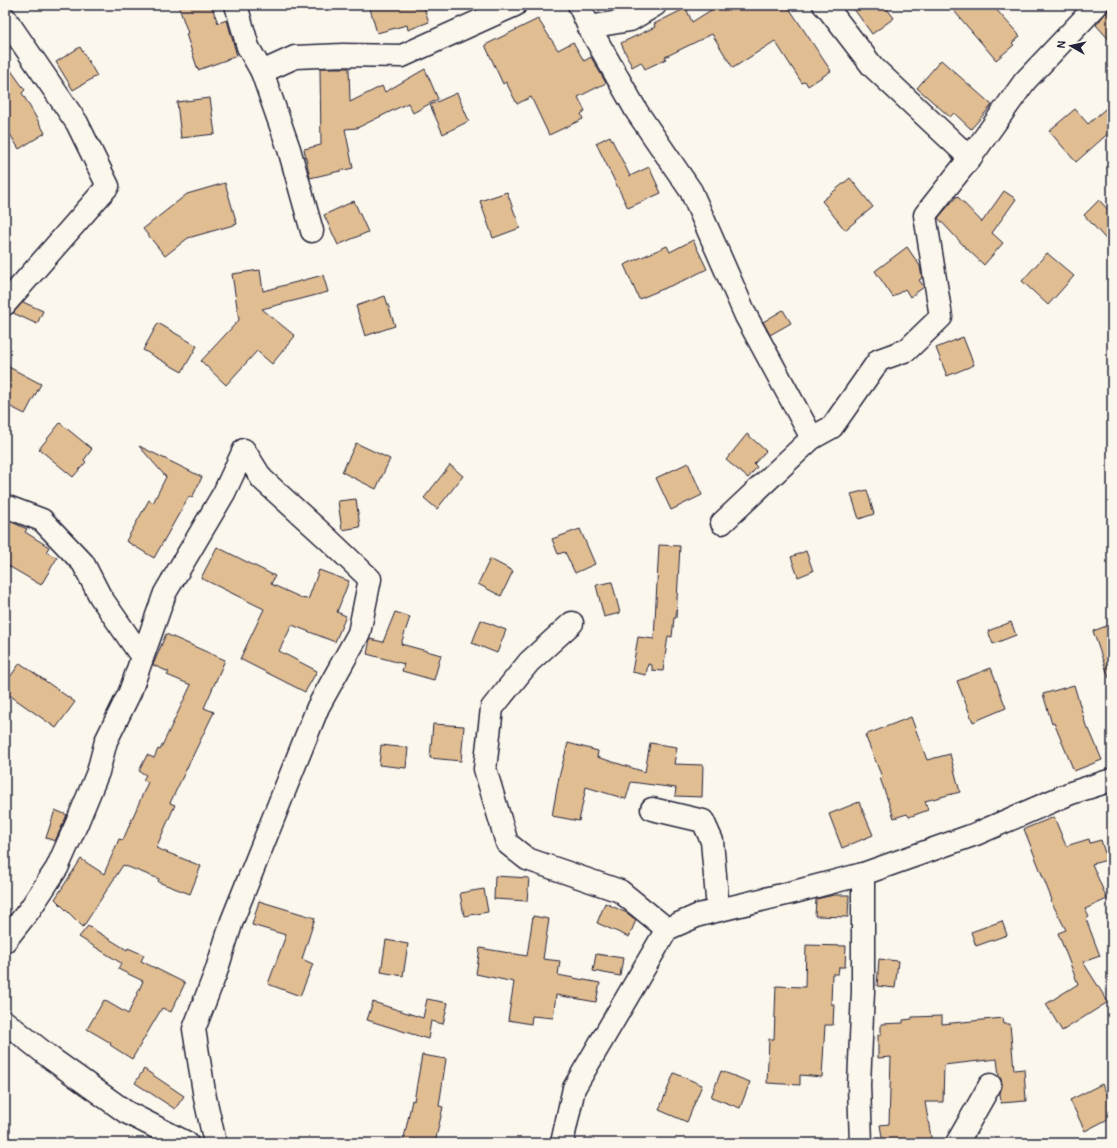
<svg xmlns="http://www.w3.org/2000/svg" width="1117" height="1148" viewBox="0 0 1117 1148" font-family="Pangolin,sans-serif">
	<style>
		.building { fill: #e1bd92; stroke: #22223b }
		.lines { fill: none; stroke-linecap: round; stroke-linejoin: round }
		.minor-casing { stroke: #22223b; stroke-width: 25 }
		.minor { stroke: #fbf7ec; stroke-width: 22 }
	</style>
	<rect width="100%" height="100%" fill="#fbf7ec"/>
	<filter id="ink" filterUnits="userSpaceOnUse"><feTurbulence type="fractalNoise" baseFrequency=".025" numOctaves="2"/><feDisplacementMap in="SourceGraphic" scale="8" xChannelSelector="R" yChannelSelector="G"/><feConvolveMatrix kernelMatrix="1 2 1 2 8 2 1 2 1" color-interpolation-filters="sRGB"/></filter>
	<g filter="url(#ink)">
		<!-- building -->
		<g class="building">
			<path d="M178 5H211L218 23 227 20 237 56 198 70 186 34 188 33Z"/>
			<path d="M369 5H423L429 22 408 30 407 25 377 33Z"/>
			<path d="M719 5H787L831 71 808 86 805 81 802 83 775 41 733 68 712 34 665 57 666 59 645 69 641 62 632 67 621 43 655 27 654 24 686 8 692 22Z"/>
			<path d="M851 5H884L894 18 872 34Z"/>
			<path d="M949 5H992L1020 36 1012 43 1014 45 996 60Z"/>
			<path d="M1112 5V43L1096 25Z"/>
			<path d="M538 19 558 50 573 42 584 61 591 57 606 83 578 97 585 111 581 114 583 119 549 135 531 97 517 104 506 82 503 84 485 45Z"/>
			<path d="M80 47 97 76 73 90 56 62Z"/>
			<path d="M941 60 992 105 971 129 954 113 950 117 917 88Z"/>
			<path d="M5 62 25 90 22 93 45 133 19 149 5 126Z"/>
			<path d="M320 68H349L350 102 382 86 385 92 425 69 438 99 413 113 408 103 357 128 345 129 353 168 310 178 304 149 321 145Z"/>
			<path d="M457 93 469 121 443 134 430 105Z"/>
			<path d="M210 98 215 134 181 138 177 102Z"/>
			<path d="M1112 103V130L1076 162 1049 131 1075 109 1088 124Z"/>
			<path d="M610 136 630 176 649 167 661 193 628 208 596 143Z"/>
			<path d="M850 178 873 207 845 230 822 201Z"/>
			<path d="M225 183 237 224 188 238 165 256 143 229 187 194Z"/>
			<path d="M1004 191 1016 199 992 233 1003 243 984 265 964 246 938 218 957 196 982 222Z"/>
			<path d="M507 192 520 228 493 238 480 201Z"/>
			<path d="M1099 200 1112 214V246L1084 215Z"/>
			<path d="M354 201 368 232 338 245 324 215Z"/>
			<path d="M693 240 707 269 687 279 639 299 624 265 667 246 670 252Z"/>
			<path d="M907 247 920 266 922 278 919 280 924 287 910 297 905 289 893 297 875 271Z"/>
			<path d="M1047 253 1074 276 1048 305 1022 281Z"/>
			<path d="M260 270 263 291 323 275 328 292 262 309 295 336 272 364 257 351 226 385 201 361 239 320 232 274Z"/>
			<path d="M385 296 395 326 365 336 356 306Z"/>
			<path d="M23 302 43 311 37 324 13 313Z"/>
			<path d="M783 310 791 323 770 335 763 322Z"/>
			<path d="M158 323 197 346 182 372 143 350Z"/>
			<path d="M963 337 974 365 947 376 936 348Z"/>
			<path d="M5 365 41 384 25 414 5 404Z"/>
			<path d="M60 423 92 449 84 460 86 462 73 477 39 449Z"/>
			<path d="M747 434 766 451 754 464 757 467 748 478 726 460Z"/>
			<path d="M356 443 390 459 376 489 342 472Z"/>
			<path d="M139 446 202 477 192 498 189 496 154 558 126 541 149 500 153 503 166 477Z"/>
			<path d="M688 463 702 495 671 510 656 478Z"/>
			<path d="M450 465 463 476 437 509 424 498Z"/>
			<path d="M867 490 874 514 859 519 851 494Z"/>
			<path d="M356 499 360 527 342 530 338 501Z"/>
			<path d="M5 519 27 529 25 532 49 547 46 552 57 558 41 585 5 564Z"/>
			<path d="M580 529 595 564 575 573 565 552 558 554 552 539Z"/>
			<path d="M659 545 680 546 676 618H674L672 637 668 636 663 671 652 670V665L648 664 646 675 632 672 638 637 654 639Z"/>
			<path d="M217 547 275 576 271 584 304 599 305 598 308 600 319 570 349 581 337 612 346 616 335 642 292 625 279 651 317 671 305 692 240 659 264 609 201 578Z"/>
			<path d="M806 551 813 571 798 577 791 557Z"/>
			<path d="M490 559 513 571 501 596 478 584Z"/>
			<path d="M612 582 620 613 604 617 596 585Z"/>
			<path d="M395 612 410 617 401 644 441 655 434 680 402 671 404 664 367 654 370 639 383 642Z"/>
			<path d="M481 620 506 630 497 653 472 643Z"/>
			<path d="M1011 622 1016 635 993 644 988 631Z"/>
			<path d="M1112 624V678H1109L1093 631Z"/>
			<path d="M166 634 225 660 204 708 214 712 170 803 175 805 156 848 201 866 190 894 158 882 159 879 123 865 83 927 55 899 81 859 104 874 119 839 123 840 148 782 143 780 146 775 139 771 147 755 154 758 158 749 160 750 191 685 167 675 169 672 153 665Z"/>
			<path d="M20 663 75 702 56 728 5 692V684Z"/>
			<path d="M991 668 1006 708 973 722 957 681Z"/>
			<path d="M1074 685 1087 729H1089L1102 760 1074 771 1054 723 1052 724 1043 694Z"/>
			<path d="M911 717 927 760 950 754 960 792 925 801 928 810 909 817 907 814 894 818 880 778 882 777 865 735Z"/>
			<path d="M433 724 464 726 461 761 430 758Z"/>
			<path d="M568 743 598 751 597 757 645 772 650 743 677 747 674 764 703 765 702 797 675 796 676 788 631 782 626 799 586 787 579 821 552 816 559 777Z"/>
			<path d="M381 745 408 748 406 768 379 765Z"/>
			<path d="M859 802 873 835 842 848 829 814Z"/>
			<path d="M55 810 67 815 55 841 46 838Z"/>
			<path d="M1054 817 1066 846 1089 839 1090 843 1101 840 1107 860 1092 864 1107 899 1085 909 1089 917 1086 919 1100 956 1083 962 1108 1002 1062 1031 1046 1004 1078 984 1058 933 1066 930 1051 901 1052 900 1024 829Z"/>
			<path d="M495 876 529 878 527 901 494 899Z"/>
			<path d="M484 889 488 912 464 916 460 893Z"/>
			<path d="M834 895H849L848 917 815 916 816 899Z"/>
			<path d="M259 901 315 918 302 959 313 964 300 996 268 984 286 935 252 925Z"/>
			<path d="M605 903 627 913 636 920 629 937 597 923Z"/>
			<path d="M533 916 549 919 543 959 560 961 558 975 600 983 596 1002 556 995 553 1018 532 1016 531 1024 508 1020 514 982 476 974 480 948 527 956Z"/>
			<path d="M1002 921 1007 935 976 946 971 932Z"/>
			<path d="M88 926 127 950 128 948 144 955 141 961 185 983 171 1012 162 1008 132 1059 110 1045 111 1043 87 1029 104 1000 128 1014 143 981 118 969 121 963 79 937Z"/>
			<path d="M386 940 408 944 403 976 381 972Z"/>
			<path d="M806 945 846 946 845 967H839L838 974H832L831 1004H834L833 1025H825L822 1077 800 1075V1085L767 1083 769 1039H774L776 986 805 987Z"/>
			<path d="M596 954 623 958 620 976 593 971Z"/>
			<path d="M879 959 898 961 895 988 877 986Z"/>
			<path d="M427 999 448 1003 443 1024 431 1021 428 1039 367 1020 373 1002 423 1018Z"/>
			<path d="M942 1016V1024L1003 1018 1004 1024H1010L1014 1070 1024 1069 1026 1101 1001 1103 1000 1093 1002 1085 1001 1079 999 1076 997 1059 944 1065 943 1102H925L932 1143H883L880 1125 889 1124 891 1057 878 1058V1035H881V1024L903 1023V1020L912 1019V1017Z"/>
			<path d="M422 1055 446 1059 439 1106 443 1107 435 1143H403L412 1100 414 1101Z"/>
			<path d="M144 1069 184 1096 175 1109 135 1083Z"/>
			<path d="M721 1071 750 1082 740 1108 711 1097Z"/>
			<path d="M674 1073 702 1085 687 1122 659 1110Z"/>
			<path d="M1102 1084 1112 1104V1117L1085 1131 1070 1100Z"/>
		</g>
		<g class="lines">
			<!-- minor casing -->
			<g class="minor-casing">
				<g id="minor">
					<path d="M236 5 248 47 262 72 295 57 343 55 402 56 515 5"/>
					<path d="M579 5 589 27 630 20 655 5"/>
					<path d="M824 5 829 10 873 67 970 158"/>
					<path d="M5 18 77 123 108 186 5 304"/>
					<path d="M589 27 637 112 691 191 746 316 812 438 722 523"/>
					<path d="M262 72 289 149 312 231"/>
					<path d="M812 438 832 427 879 360 907 350 941 317 925 215 970 158 1025 81 1097 5"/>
					<path d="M5 506 42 520 83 563 100 596 142 657"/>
					<path d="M572 623 529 662 492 708 485 769 507 843 527 859 620 891 667 929"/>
					<path d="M652 809 703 821 712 841 718 910"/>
					<path d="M5 941 30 909 57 868 77 823 98 772 106 741 130 692 165 593 224 493 244 450 262 479 328 539 370 579 359 633 318 707 232 921 216 972 194 1029 205 1098 215 1143"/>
					<path d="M5 1022 52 1059 126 1112 187 1143"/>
					<path d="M562 1143 574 1088 667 929 699 915 794 892 863 874 976 834 1071 793 1112 780"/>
					<path d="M861 1143 859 1085 863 991V874"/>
					<path d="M957 1143 990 1085"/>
				</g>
			</g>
			<!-- minor -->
			<use href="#minor" class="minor"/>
		</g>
	</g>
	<!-- margin -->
	<rect width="1117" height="1148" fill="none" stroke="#fbf7ec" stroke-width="20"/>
	<rect x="10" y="10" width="1097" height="1128" fill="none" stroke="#22223b" stroke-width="1.5" filter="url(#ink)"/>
	<!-- north arrow -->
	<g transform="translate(1071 46) rotate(278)" stroke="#fbf7ec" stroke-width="3" paint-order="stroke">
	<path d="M0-3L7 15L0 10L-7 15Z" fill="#22223b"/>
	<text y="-6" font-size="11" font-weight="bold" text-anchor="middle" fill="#22223b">N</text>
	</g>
</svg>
